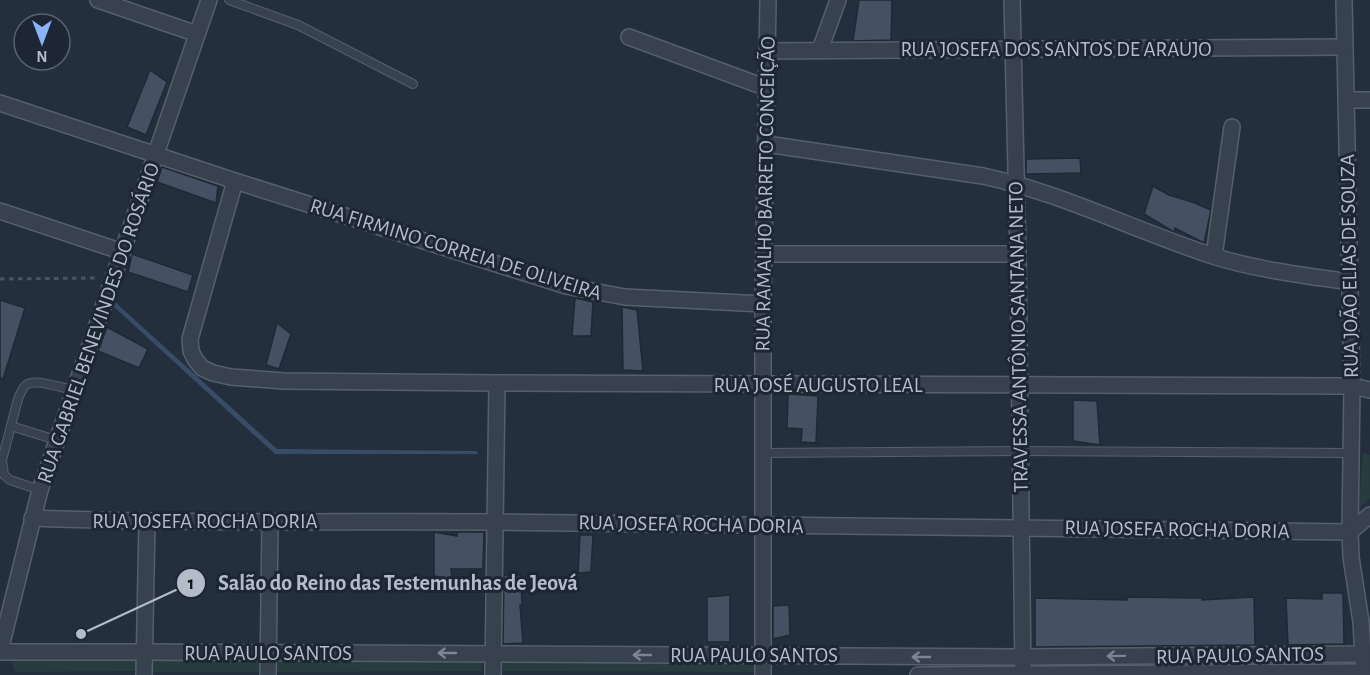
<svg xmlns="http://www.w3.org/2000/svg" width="1370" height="675" viewBox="0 0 1370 675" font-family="'Alegreya Sans',sans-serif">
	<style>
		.green { fill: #263c3f }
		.water { fill: #394c67 }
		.building { fill: #455162; stroke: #1f2835; stroke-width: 1.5 }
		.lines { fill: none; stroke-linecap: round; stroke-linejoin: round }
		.lane-casing { stroke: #565f6c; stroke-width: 10 }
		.street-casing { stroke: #565f6c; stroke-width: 18 }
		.path { stroke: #44595c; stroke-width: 3; stroke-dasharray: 4.5 4.5; stroke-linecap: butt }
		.lane { stroke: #38414e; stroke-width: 8 }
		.street { stroke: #38414e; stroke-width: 15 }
		.oneway { stroke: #7c8592 }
		.labels { text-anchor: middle; stroke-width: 6; stroke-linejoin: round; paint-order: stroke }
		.street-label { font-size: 21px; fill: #b4bcc9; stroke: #1d2633 }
		.leader { fill: none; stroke: #b4bcc9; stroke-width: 2 }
		.callout-dot { fill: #b4bcc9; stroke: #1d2633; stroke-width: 2 }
		.mark-label { font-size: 18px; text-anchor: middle; font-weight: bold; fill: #111 }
		.callout-label { font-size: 22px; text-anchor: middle; font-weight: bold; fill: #b4bcc9; stroke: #1d2633; stroke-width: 6; stroke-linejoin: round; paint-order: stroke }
	</style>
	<rect width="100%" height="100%" fill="#242f3e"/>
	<!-- green -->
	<g class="green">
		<path d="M1363 452 1370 455V498L1359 508Z"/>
		<path d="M149 656 265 657V672H149Z"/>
		<path d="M272 656 481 658 482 671 272 672Z"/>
		<path d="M17 657H140L139 671 15 672 12 662Z"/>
		<path d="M489 658 755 662 754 672 489 671Z"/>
	</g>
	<!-- water -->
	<path class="water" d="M115 302 277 449 477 451 478 454H275L113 306Z"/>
	<!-- building -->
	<g class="building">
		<path d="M859 0H892L891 40 853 41Z"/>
		<path d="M150 70 167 82 146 135 127 127Z"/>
		<path d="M1080 158 1081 173 1026 174V159Z"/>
		<path d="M162 167 218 186 216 203 157 182Z"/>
		<path d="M1153 186 1169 195 1195 203 1211 210 1204 243 1175 228 1174 232 1144 214Z"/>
		<path d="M132 254 193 275 188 292 128 272Z"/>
		<path d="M575 298 593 302 591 336H572Z"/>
		<path d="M0 300 25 308 3 379 0 378Z"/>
		<path d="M622 307 637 310 643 371 623 370Z"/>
		<path d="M277 323 291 334 279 369 266 365Z"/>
		<path d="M107 327 148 349 139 368 98 351Z"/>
		<path d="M788 394 818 396 816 443 801 442 802 429 787 428Z"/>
		<path d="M1073 400 1097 401 1100 445 1073 441Z"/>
		<path d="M434 532 457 536V532H484L483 569H451L452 579 434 576Z"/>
		<path d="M580 535H593L591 572 578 573Z"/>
		<path d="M504 575H521L522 605H520L523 643 503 644Z"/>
		<path d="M1322 593H1343L1344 644 1288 645 1286 598 1322 599Z"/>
		<path d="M730 595V642H707V597Z"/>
		<path d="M1127 597 1202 598V600L1254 597 1255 645 1035 647V598L1127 600Z"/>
		<path d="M789 605 790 635 773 639V606Z"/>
	</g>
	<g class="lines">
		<!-- lane casing -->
		<g class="lane-casing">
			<g id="lane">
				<path d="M229 0 298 25 413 84"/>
				<path d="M11 426 2 460 4 475 10 480 40 490"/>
				<path d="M56 440 11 426C24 374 22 378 73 390"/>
				<path d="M763 453 1019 451 1351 453"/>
			</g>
		</g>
		<!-- street casing -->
		<g class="street-casing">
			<g id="street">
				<path d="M98 0 197 34"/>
				<path d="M1012 0 1018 254 1023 675"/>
				<path d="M1344 0 1352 386 1350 532 1351 557 1361 622 1364 675"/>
				<path d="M629 37 767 88"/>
				<path d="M820 50 838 0"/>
				<path d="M768 51 1344 47"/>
				<path d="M1346 100H1370"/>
				<path d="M0 103 235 181 566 286 625 297 763 304"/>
				<path d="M766 144 983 176C1062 193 1136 231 1213 256 1257 270 1303 275 1349 282"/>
				<path d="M235 181 190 339 191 351 195 359 202 368 213 373 231 377 284 381 497 383 1352 386 1370 390"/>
				<path d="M0 211 123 252"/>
				<path d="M764 254H1018"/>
				<path d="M1214 256 1232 127"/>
				<path d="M32 518C187 524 341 521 496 522 780 523 1065 527 1350 532"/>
				<path d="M1350 532 1370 515"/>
				<path d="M0 651 40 490 209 0"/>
				<path d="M0 652H145L1022 657 1363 654"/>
				<path d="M144 675 147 522"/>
				<path d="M268 675 270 522"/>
				<path d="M493 675 497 383"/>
				<path d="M763 675V304L768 0"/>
				<path d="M918 675 1364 672"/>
			</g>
		</g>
		<!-- path -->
		<path class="path" d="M0 279 97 278"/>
		<!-- lane -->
		<use href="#lane" class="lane"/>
		<!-- street -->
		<use href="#street" class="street"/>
	</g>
	<!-- one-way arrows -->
	<defs><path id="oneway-shaft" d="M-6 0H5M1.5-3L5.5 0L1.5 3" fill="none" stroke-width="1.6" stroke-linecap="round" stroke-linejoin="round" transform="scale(1.5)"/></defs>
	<g class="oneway">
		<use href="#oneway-shaft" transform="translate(447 653) rotate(-180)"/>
		<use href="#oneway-shaft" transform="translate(642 655) rotate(-180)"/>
		<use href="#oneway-shaft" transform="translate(1116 656) rotate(179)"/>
		<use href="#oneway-shaft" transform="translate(921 657) rotate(-180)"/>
	</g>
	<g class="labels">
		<!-- street labels -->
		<g class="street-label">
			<text x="1056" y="56">RUA JOSEFA DOS SANTOS DE ARAUJO</text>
			<text transform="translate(765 194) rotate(-89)" y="7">RUA RAMALHO BARRETO CONCEIÇÃO</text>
			<text transform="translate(456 249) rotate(17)" y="7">RUA FIRMINO CORREIA DE OLIVEIRA</text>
			<text transform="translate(1349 266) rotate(-91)" y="7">RUA JOÃO ELIAS DE SOUZA</text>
			<text transform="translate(98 323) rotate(-71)" y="7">RUA GABRIEL BENEVINDES DO ROSÁRIO</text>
			<text transform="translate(1018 337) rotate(-91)" y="7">TRAVESSA ANTÔNIO SANTANA NETO</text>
			<text x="818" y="392">RUA JOSÉ AUGUSTO LEAL</text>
			<text x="205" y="528">RUA JOSEFA ROCHA DORIA</text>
			<text transform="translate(691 524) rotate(1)" y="7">RUA JOSEFA ROCHA DORIA</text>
			<text transform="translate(1177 529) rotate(1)" y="7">RUA JOSEFA ROCHA DORIA</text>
			<text x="268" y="660">RUA PAULO SANTOS</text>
			<text x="754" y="662">RUA PAULO SANTOS</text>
			<text transform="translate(1240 655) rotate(-1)" y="7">RUA PAULO SANTOS</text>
		</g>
	</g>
	<!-- callouts -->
	<path class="leader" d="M81 634L191 583"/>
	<g class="callout-dot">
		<circle cx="81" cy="634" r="6"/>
		<circle cx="191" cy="583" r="15"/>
	</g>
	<g class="mark-label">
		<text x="191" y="589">1</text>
	</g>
	<g class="callout-label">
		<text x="398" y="590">Salão do Reino das Testemunhas de Jeová</text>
	</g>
	<!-- north arrow -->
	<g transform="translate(42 42) rotate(180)"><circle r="28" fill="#1d2633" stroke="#59626f" stroke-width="1.5"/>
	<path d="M0-4.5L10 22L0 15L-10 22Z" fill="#8ab4f8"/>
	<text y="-9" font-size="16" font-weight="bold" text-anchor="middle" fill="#b4bcc9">N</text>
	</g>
</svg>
